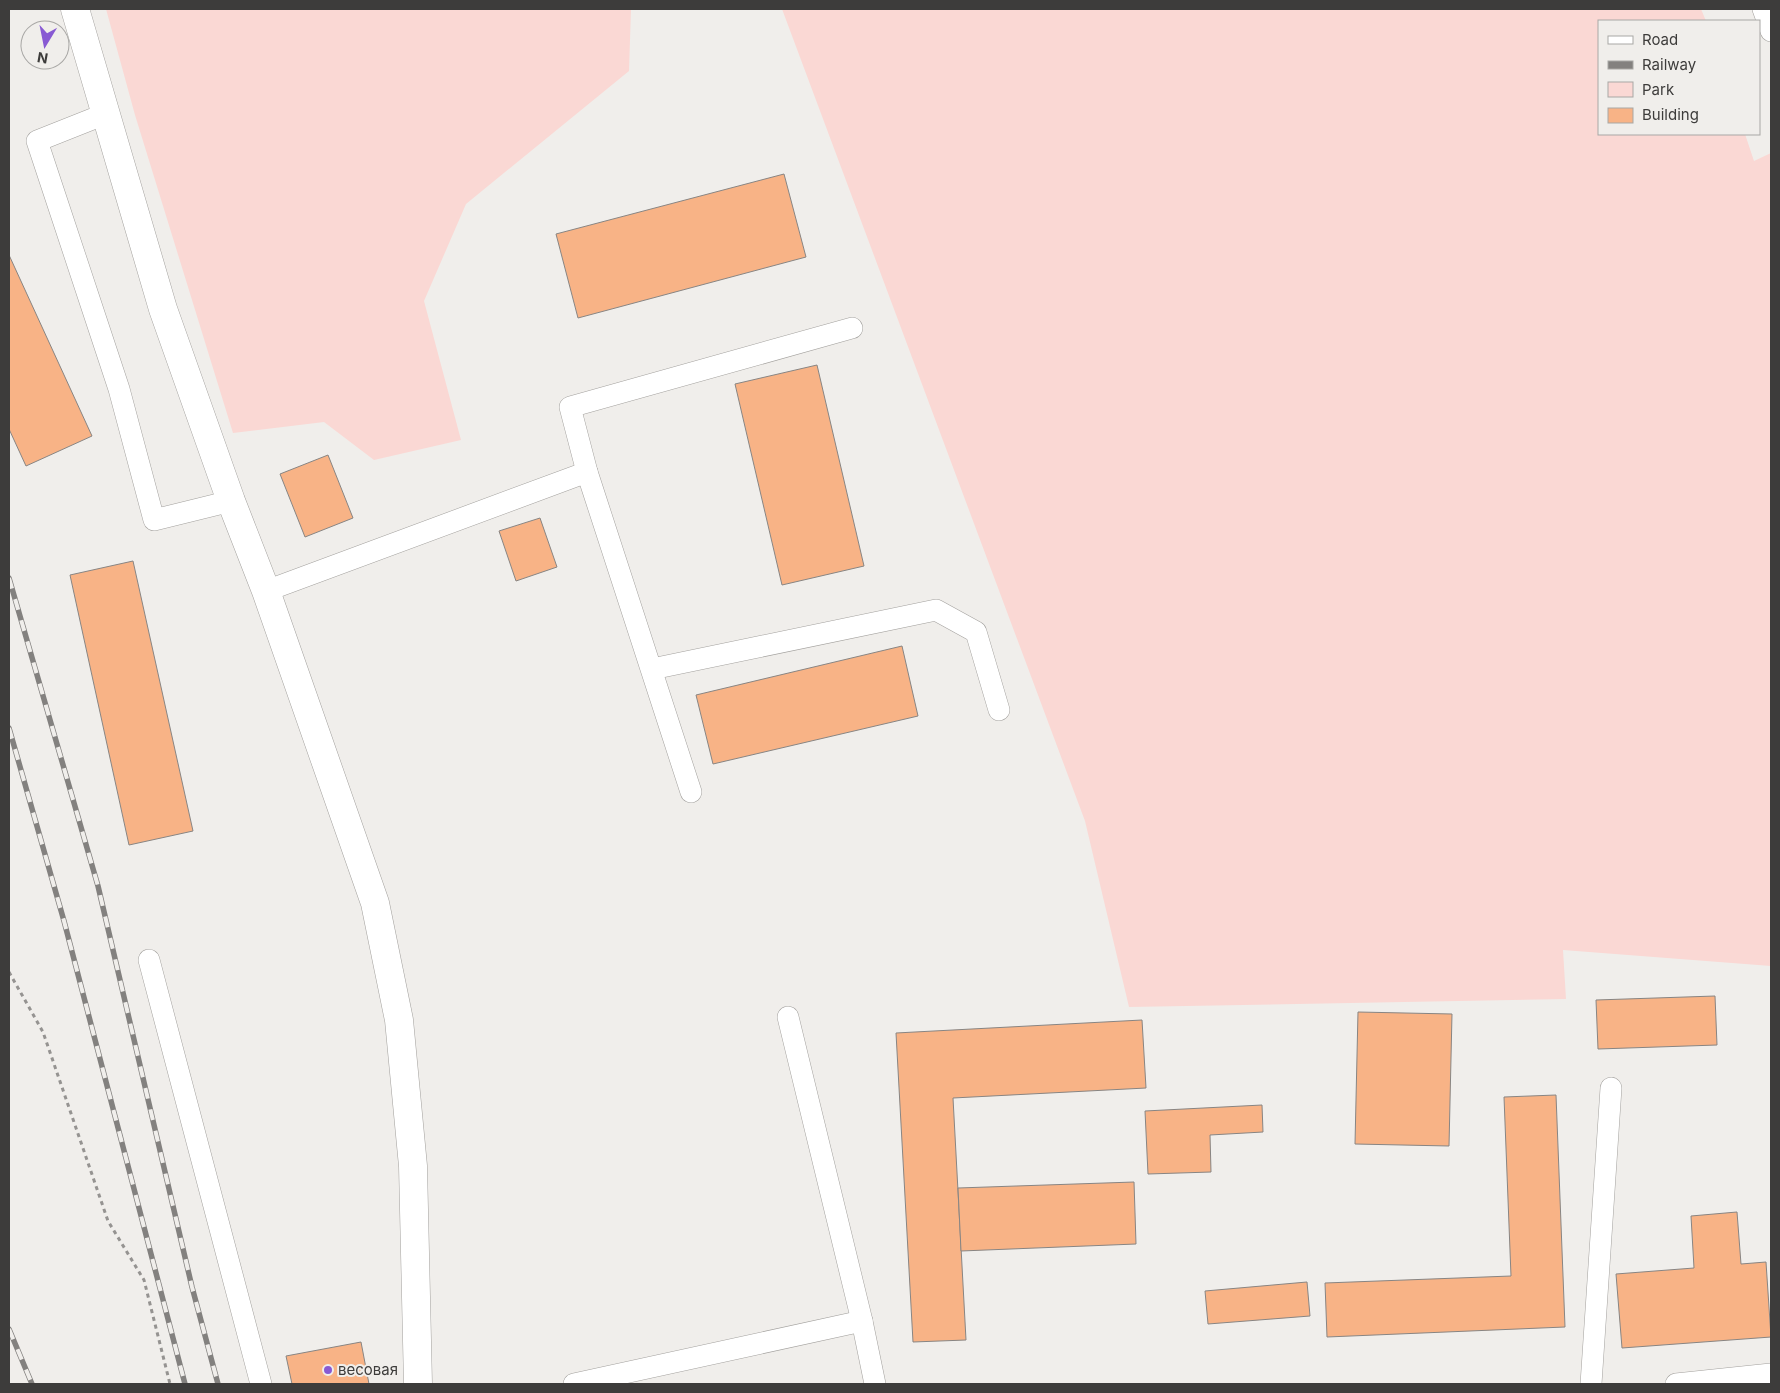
<svg xmlns="http://www.w3.org/2000/svg" width="1780" height="1393" viewBox="0 0 1780 1393" font-family="Inter,sans-serif">
	<style>
		.green { fill: #fad8d4 }
		.building { fill: #f8b386; stroke: #888583 }
		.lines { fill: none; stroke-linecap: round; stroke-linejoin: round }
		.lane-casing { stroke: #a3a19e; stroke-width: 22 }
		.street-casing { stroke: #a3a19e; stroke-width: 29 }
		.path { stroke: #959391; stroke-width: 3; stroke-dasharray: 4 4; stroke-linecap: butt }
		.lane { stroke: #fff; stroke-width: 21 }
		.street { stroke: #fff; stroke-width: 28 }
		.rail-casing { stroke: #83817f; stroke-width: 5.5 }
		.rail { stroke: #f0eeeb; stroke-width: 4; stroke-dasharray: 11; stroke-linecap: butt }
		.poi-dot { fill: #885ad3; stroke: #f0eeeb; stroke-width: 2 }
		.labels { text-anchor: middle; stroke-width: 4; stroke-linejoin: round; paint-order: stroke }
		.poi-label { font-size: 15px; fill: #3d3c3b; stroke: #f0eeeb; text-anchor: start }
	</style>
	<rect width="100%" height="100%" fill="#f0eeeb"/>
	<!-- green -->
	<g class="green">
		<path d="M106 9H631L629 71 466 204 424 301 461 440 374 460 324 422 233 433 135 115Z"/>
		<path d="M782 9H1701L1706 21H1599V134H1745L1754 161 1771 153V966L1563 950 1566 999 1129 1007 1085 821Z"/>
	</g>
	<!-- building -->
	<g class="building">
		<path d="M784 174 806 257 578 318 556 234Z"/>
		<path d="M9 255 92 436 26 466 9 429Z"/>
		<path d="M817 365 864 566 782 585 735 384Z"/>
		<path d="M328 455 353 518 305 537 280 474Z"/>
		<path d="M540 518 557 567 516 581 499 531Z"/>
		<path d="M133 561 193 831 129 845 70 575Z"/>
		<path d="M902 646 918 716 713 764 696 695Z"/>
		<path d="M1715 996 1717 1045 1598 1049 1596 1000Z"/>
		<path d="M1358 1012 1452 1014 1449 1146 1355 1144Z"/>
		<path d="M1142 1020 1146 1088 953 1098 966 1340 913 1342 896 1033Z"/>
		<path d="M1556 1095 1565 1327 1327 1337 1325 1283 1511 1276 1504 1097Z"/>
		<path d="M1262 1105 1263 1132 1210 1135 1211 1172 1148 1174 1145 1111Z"/>
		<path d="M1134 1182 1136 1244 961 1251 958 1188Z"/>
		<path d="M1737 1212 1741 1264 1766 1262 1771 1337 1622 1348 1616 1274 1694 1268 1691 1216Z"/>
		<path d="M1307 1282 1310 1316 1208 1324 1205 1291Z"/>
		<path d="M361 1342 369 1384H292L286 1356Z"/>
	</g>
	<g class="lines">
		<!-- lane casing -->
		<g class="lane-casing">
			<g id="lane">
				<path d="M1763 9 1771 31"/>
				<path d="M105 114 37 141 119 389 154 520 231 501"/>
				<path d="M587 472 570 407 852 328"/>
				<path d="M266 591 587 472 691 792"/>
				<path d="M652 669 936 610 976 632 999 710"/>
				<path d="M149 960 261 1384"/>
				<path d="M788 1017 862 1321 875 1384"/>
				<path d="M574 1384 862 1321"/>
				<path d="M1591 1384 1611 1088"/>
				<path d="M1676 1384 1771 1374"/>
			</g>
		</g>
		<!-- street casing -->
		<g class="street-casing">
			<path id="street" d="M75 9 163 309 231 501 266 591 375 903 399 1020 413 1166 418 1384"/>
		</g>
		<!-- path -->
		<path class="path" d="M9 972 43 1032 108 1221 144 1280 170 1384"/>
		<!-- lane -->
		<use href="#lane" class="lane"/>
		<!-- street -->
		<use href="#street" class="street"/>
		<!-- rail casing -->
		<g class="rail-casing">
			<g id="rail">
				<path d="M9 578 98 886 192 1287 218 1384"/>
				<path d="M9 728 64 921 185 1384"/>
				<path d="M9 1329 32 1384"/>
			</g>
		</g>
		<!-- rail -->
		<use href="#rail" class="rail"/>
	</g>
	<!-- markers -->
	<circle class="poi-dot" cx="328" cy="1370" r="5"/>
	<g class="labels">
		<!-- poi labels -->
		<g class="poi-label">
			<text x="338" y="1375">весовая</text>
		</g>
	</g>
	<!-- border -->
	<rect width="1780" height="1393" fill="none" stroke="#3d3c3b" stroke-width="20"/>
	<!-- legend -->
	<rect x="1598" y="20" width="162" height="115" fill="#f0eeeb" stroke="#a8a7a5"/>
	<rect x="1608" y="36" width="25" height="8" fill="#ffffff" stroke="#a8a7a5"/>
	<text x="1642" y="45" font-size="15" fill="#3d3c3b">Road</text>
	<rect x="1608" y="61" width="25" height="8" fill="#83817f" stroke="#a8a7a5"/>
	<text x="1642" y="70" font-size="15" fill="#3d3c3b">Railway</text>
	<rect x="1608" y="82" width="25" height="15" fill="#fad8d4" stroke="#a8a7a5"/>
	<text x="1642" y="95" font-size="15" fill="#3d3c3b">Park</text>
	<rect x="1608" y="108" width="25" height="15" fill="#f8b386" stroke="#a8a7a5"/>
	<text x="1642" y="120" font-size="15" fill="#3d3c3b">Building</text>
	<!-- north arrow -->
	<g transform="translate(45 45) rotate(190)"><circle r="24" fill="#f0eeeb" stroke="#a8a7a5"/>
	<path d="M0-4L9 19L0 12L-9 19Z" fill="#885ad3"/>
	<text y="-8" font-size="14" font-weight="bold" text-anchor="middle" fill="#3d3c3b">N</text>
	</g>
</svg>
